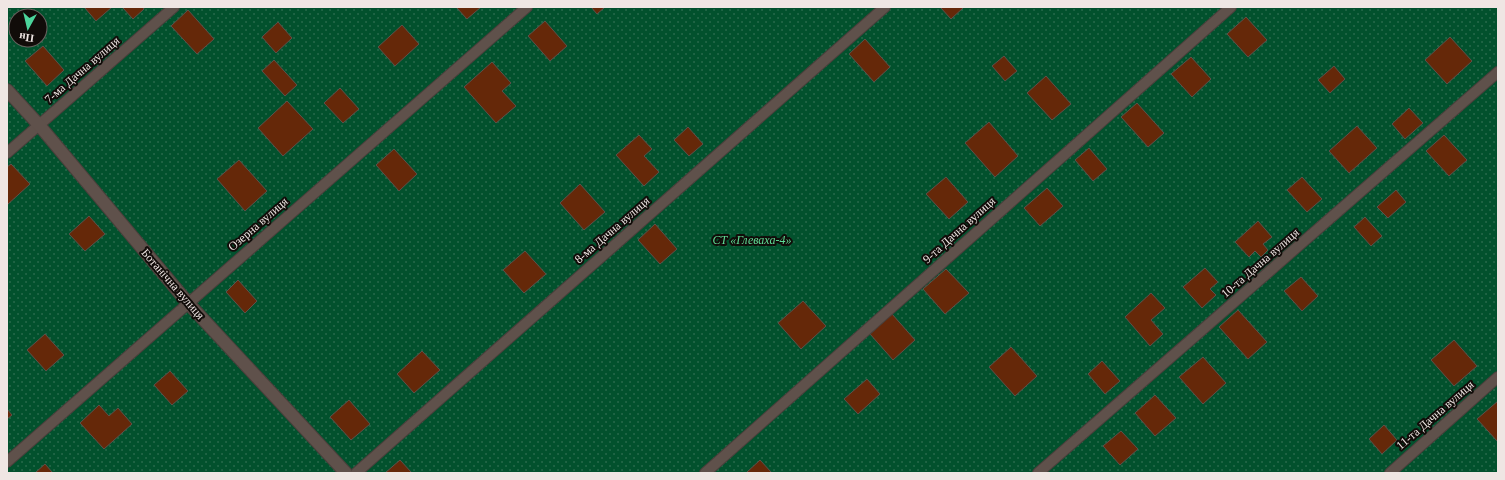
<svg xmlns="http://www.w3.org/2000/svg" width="1505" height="480" viewBox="0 0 1505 480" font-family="'Times New Roman',serif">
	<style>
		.park { fill: url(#park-dots); fill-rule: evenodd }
		.building { fill: #652809; stroke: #5e504a }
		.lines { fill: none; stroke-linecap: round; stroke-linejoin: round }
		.service-casing { stroke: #493f3b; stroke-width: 12 }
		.minor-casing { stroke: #493f3b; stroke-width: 14 }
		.service { stroke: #5f514b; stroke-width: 10 }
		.minor { stroke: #5f514b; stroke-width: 12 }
		.labels { text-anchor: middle; stroke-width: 4; stroke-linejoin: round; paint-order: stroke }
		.street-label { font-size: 12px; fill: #efe6e3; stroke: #110c09 }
		.park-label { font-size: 12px; font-style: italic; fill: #5fdc95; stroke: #110c09 }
	</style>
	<defs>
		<pattern id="park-dots" width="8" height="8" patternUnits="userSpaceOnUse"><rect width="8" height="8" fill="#02512d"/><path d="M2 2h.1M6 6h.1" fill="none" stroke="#276a4b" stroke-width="1.8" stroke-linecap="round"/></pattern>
	</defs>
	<rect width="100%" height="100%" fill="#2d211c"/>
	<!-- park -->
	<path class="park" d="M7 7H1498V473H7ZM16 16H40V40H16Z"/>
	<!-- building -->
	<g class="building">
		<path d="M84 7H112L96 21Z"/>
		<path d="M122 7H143L144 9 133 19Z"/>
		<path d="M456 7H481L467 19Z"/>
		<path d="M591 7H605L597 14Z"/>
		<path d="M940 7H964L951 19Z"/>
		<path d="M188 10 214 39 197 54 171 26Z"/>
		<path d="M1246 17 1267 40 1248 57 1227 34Z"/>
		<path d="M545 21 567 46 550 61 528 36Z"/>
		<path d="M278 22 292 38 276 53 262 37Z"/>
		<path d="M402 25 419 44 395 66 378 47Z"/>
		<path d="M1450 37 1472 61 1447 84 1425 60Z"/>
		<path d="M865 39 890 67 874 82 849 54Z"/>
		<path d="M43 46 64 70 47 86 25 61Z"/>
		<path d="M1004 56 1017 71 1005 81 992 66Z"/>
		<path d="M1191 57 1211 79 1192 97 1171 74Z"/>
		<path d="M274 60 297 85 285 96 262 71Z"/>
		<path d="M492 62 511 83 502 91 516 106 496 123 464 87Z"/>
		<path d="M1334 66 1345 79 1330 93 1318 80Z"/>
		<path d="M1046 76 1071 104 1052 120 1027 93Z"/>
		<path d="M340 88 359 109 343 123 324 103Z"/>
		<path d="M287 101 313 129 283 156 258 128Z"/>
		<path d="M1137 103 1164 133 1148 147 1121 117Z"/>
		<path d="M1409 108 1423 123 1405 139 1392 124Z"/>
		<path d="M989 122 1018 156 995 177 965 143Z"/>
		<path d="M1357 126 1377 148 1349 173 1329 151Z"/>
		<path d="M688 127 703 144 689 156 674 140Z"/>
		<path d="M639 135 652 149 644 156 659 172 644 186 616 155Z"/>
		<path d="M1444 135 1467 160 1449 176 1426 151Z"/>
		<path d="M1089 148 1107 169 1093 181 1075 160Z"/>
		<path d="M394 149 417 174 399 191 376 165Z"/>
		<path d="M239 160 267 191 245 211 217 179Z"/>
		<path d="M11 164 30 184 7 205V167Z"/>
		<path d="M946 177 968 202 949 219 926 194Z"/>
		<path d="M1302 177 1322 199 1307 212 1287 190Z"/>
		<path d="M580 184 605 212 584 230 560 203Z"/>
		<path d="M1047 188 1063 206 1040 226 1024 208Z"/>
		<path d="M1396 190 1406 202 1388 218 1377 207Z"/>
		<path d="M89 216 105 234 85 251 69 234Z"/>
		<path d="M1365 217 1382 236 1371 246 1354 227Z"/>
		<path d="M1258 221 1272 237 1263 244 1268 250 1261 257 1255 251 1249 257 1235 242Z"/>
		<path d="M655 224 677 249 660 264 638 240Z"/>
		<path d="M525 251 546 274 524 293 503 270Z"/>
		<path d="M1205 268 1218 282 1210 289 1216 295 1202 308 1183 287Z"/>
		<path d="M946 269 969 293 945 314 923 289Z"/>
		<path d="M1301 277 1318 296 1302 311 1284 291Z"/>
		<path d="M238 280 257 301 245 313 226 292Z"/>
		<path d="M1151 293 1165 308 1151 320 1163 334 1150 346 1125 317Z"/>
		<path d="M803 301 826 326 801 349 778 323Z"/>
		<path d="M1238 310 1267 342 1248 359 1219 327Z"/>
		<path d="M892 314 915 340 893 360 870 334Z"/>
		<path d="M45 334 64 355 46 371 27 350Z"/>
		<path d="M1454 340 1477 366 1454 386 1431 360Z"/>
		<path d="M1011 347 1037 376 1015 396 989 367Z"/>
		<path d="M422 351 440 370 414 393 397 374Z"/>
		<path d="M1203 357 1226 383 1203 404 1179 377Z"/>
		<path d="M1102 361 1120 381 1105 394 1088 374Z"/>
		<path d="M170 371 188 391 172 405 154 385Z"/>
		<path d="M867 379 880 394 858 414 844 399Z"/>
		<path d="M1155 395 1176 418 1155 436 1135 413Z"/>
		<path d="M349 400 370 424 351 440 330 417Z"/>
		<path d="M1498 401V442L1477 419Z"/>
		<path d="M99 405 109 416 118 408 132 424 104 449 80 423Z"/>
		<path d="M7 409 12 415 7 419Z"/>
		<path d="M1384 425 1397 440 1382 454 1369 439Z"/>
		<path d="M1121 431 1138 449 1120 465 1103 446Z"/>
		<path d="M400 460 412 473H385Z"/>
		<path d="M760 460 772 473H746Z"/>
		<path d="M45 464 53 473H35Z"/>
	</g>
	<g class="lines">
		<!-- service casing -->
		<g class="service-casing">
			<g id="service">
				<path d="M7 153 174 7"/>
				<path d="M7 462 527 7"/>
				<path d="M356 473 885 7"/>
				<path d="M705 473 1231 7"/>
				<path d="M1038 473 1498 72"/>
				<path d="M1390 473 1498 377"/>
			</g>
		</g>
		<!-- minor casing -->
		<g class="minor-casing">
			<path id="minor" d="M7 90 39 125 188 303 346 473"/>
		</g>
		<!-- service -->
		<use href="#service" class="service"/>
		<!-- minor -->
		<use href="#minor" class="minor"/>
	</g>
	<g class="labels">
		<!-- street labels -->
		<g class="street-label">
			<text transform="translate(82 70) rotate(-41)" y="4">7-ма Дачна вулиця</text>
			<text transform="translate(258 224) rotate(-41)" y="4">Озерна вулиця</text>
			<text transform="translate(612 230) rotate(-41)" y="4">8-ма Дачна вулиця</text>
			<text transform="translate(959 230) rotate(-42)" y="4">9-та Дачна вулиця</text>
			<text transform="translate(1260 263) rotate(-41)" y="4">10-та Дачна вулиця</text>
			<text transform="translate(173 284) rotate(49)" y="4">Ботанічна вулиця</text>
			<text transform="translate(1435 415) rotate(-41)" y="4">11-та Дачна вулиця</text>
		</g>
		<!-- park labels -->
		<g class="park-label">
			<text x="752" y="244">СТ «Глеваха-4»</text>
		</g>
	</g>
	<!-- border -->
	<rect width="1505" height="480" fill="none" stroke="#efe6e3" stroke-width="16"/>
	<!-- north arrow -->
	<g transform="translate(28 28) rotate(188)"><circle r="19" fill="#110c09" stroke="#6a6360"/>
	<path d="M0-3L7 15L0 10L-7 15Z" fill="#4bd49b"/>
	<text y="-6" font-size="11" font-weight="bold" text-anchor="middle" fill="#efe6e3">Пн</text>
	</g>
</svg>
